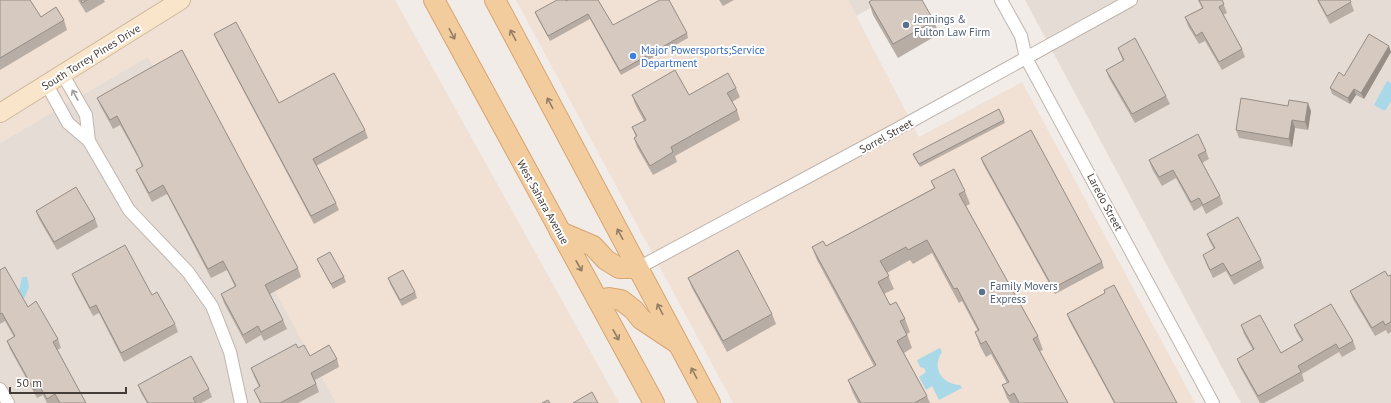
<svg xmlns="http://www.w3.org/2000/svg" width="1391" height="403" viewBox="0 0 1391 403" font-family="'PT Sans',sans-serif">
	<style>
		.residential { fill: #e5ddd5 }
		.commercial { fill: #f1e0d4 }
		.water { fill: #a9d9e8 }
		.lines { fill: none; stroke-linecap: round; stroke-linejoin: round }
		.minor-casing { stroke: #bfb5ad; stroke-width: 14 }
		.secondary-casing { stroke: #cfb99d; stroke-width: 20 }
		.primary-casing { stroke: #d6a570; stroke-width: 22 }
		.minor { stroke: #fff; stroke-width: 12 }
		.secondary { stroke: #f8e5ca; stroke-width: 18 }
		.primary { stroke: #f3cc9e; stroke-width: 20 }
		.wall { fill: #b7ada5 }
		.shaded-wall { fill: #958d86 }
		.building { fill: #d5c9c0; stroke: #958d86 }
		.oneway { stroke: #937d65 }
		.oneway2 { stroke: #a29e9b }
		.service-dot { fill: #5c6f8a; stroke: #fff; stroke-width: 1.5 }
		.shop-dot { fill: #3f7fe0; stroke: #fff; stroke-width: 1.5 }
		.labels { text-anchor: middle; stroke-width: 4; stroke-linejoin: round; paint-order: stroke }
		.service-label { font-size: 11px; fill: #4e5e75; stroke: #fff; text-anchor: start }
		.shop-label { font-size: 11px; fill: #366cbe; stroke: #fff; text-anchor: start }
		.street-label { font-size: 11px; fill: #443c37; stroke: #fff }
	</style>
	<rect width="100%" height="100%" fill="#f1ece7"/>
	<!-- residential -->
	<g class="residential">
		<path d="M848 0H885L856 16Z"/>
		<path d="M1025 0H1391V403H1241Z"/>
		<path d="M148 56 336 403H0V143Z"/>
	</g>
	<!-- commercial -->
	<g class="commercial">
		<path d="M0 0H395L619 403H336L148 57 0 143Z"/>
		<path d="M516 0H848L919 137 1022 82 1195 403H733Z"/>
	</g>
	<!-- water -->
	<g class="water">
		<path d="M1387 81 1391 83V101L1385 111 1374 105Z"/>
		<path d="M22 277H27L29 287 24 299 19 290Z"/>
		<path d="M940 348 942 352C931 368 942 384 960 385L962 388 939 400 932 386 926 390 919 377 926 372 924 368 920 367 917 360Z"/>
	</g>
	<g class="lines">
		<!-- minor casing -->
		<g class="minor-casing">
			<g id="minor">
				<path d="M1001 0 1021 36 1026 58 1213 403"/>
				<path d="M63 75 86 115 89 141"/>
				<path d="M47 85 68 123 89 141 129 210 188 272 212 306 230 352 241 403"/>
				<path d="M638 268 897 129 1131 0"/>
				<path d="M0 389 8 403"/>
			</g>
		</g>
		<!-- secondary casing -->
		<g class="secondary-casing">
			<path id="secondary" d="M0 113 181 0"/>
		</g>
		<!-- primary casing -->
		<g class="primary-casing">
			<g id="primary">
				<path d="M434 0 654 403"/>
				<path d="M495 0 710 403"/>
				<path d="M560 232 593 246 606 260 619 268H638"/>
				<path d="M598 300 609 298 621 300 634 310 641 319 677 343"/>
			</g>
		</g>
		<!-- minor -->
		<use href="#minor" class="minor"/>
		<!-- secondary -->
		<use href="#secondary" class="secondary"/>
		<!-- primary -->
		<use href="#primary" class="primary"/>
	</g>
	<!-- wall -->
	<g class="wall">
		<path d="M0 0 41 17 64 20 67 30 0 70Z"/>
		<path d="M78 0H104L105 2 86 13Z"/>
		<path d="M719 0H734L723 6Z"/>
		<path d="M1198 0H1222L1227 13 1223 15 1242 49 1245 57 1222 70 1205 41 1199 44 1188 26 1185 17 1202 8Z"/>
		<path d="M1317 0H1350L1354 11 1330 24Z"/>
		<path d="M566 1 613 25 687 33 688 38 621 75 590 19 550 41 537 17 535 12Z"/>
		<path d="M869 2 934 21 939 34 898 58 873 15Z"/>
		<path d="M214 34 279 103 365 130 368 138 316 166 336 203 339 210 314 224 217 41Z"/>
		<path d="M1118 48 1166 96 1170 104 1135 123 1109 78 1106 70 1123 61Z"/>
		<path d="M1391 51 1364 99 1356 95 1350 104 1332 94 1330 88 1344 76Z"/>
		<path d="M736 88 740 97 732 102 737 110 740 120 675 156 677 162 653 175 637 147 634 138 636 137 632 127 644 121 635 104 632 95H689Z"/>
		<path d="M97 98 298 268 301 277 270 294 283 320 287 329 264 341 261 335 246 344 224 303 221 294 235 287 227 270 211 278 167 194 152 202 140 179 136 170 142 167 139 159 120 125 113 129 101 107Z"/>
		<path d="M1311 111 1308 130 1295 128 1292 147 1239 138 1236 130Z"/>
		<path d="M1004 120 1005 123 920 167 914 157 913 154Z"/>
		<path d="M1206 151 1209 159 1202 163 1220 196 1223 204 1206 214 1202 206 1194 211 1176 178 1162 186 1152 169 1149 160Z"/>
		<path d="M981 158 1102 262 1104 268 1055 294 983 164Z"/>
		<path d="M931 181 965 191 970 204 966 206 1038 336 1043 350 1040 351 1068 403H1010L1007 398 1002 385 1007 383 991 354 986 357 980 346 975 332 978 331 962 301 959 303 932 253 913 264 910 260 887 273 894 289 884 294 890 305 905 319 910 332 907 334 912 348 904 353 927 396 930 403H858L853 393 848 380 874 366 817 260 812 247 826 246 934 188Z"/>
		<path d="M36 211 95 219 98 227 57 250 39 219Z"/>
		<path d="M1207 234 1261 260 1264 268 1234 285 1226 271 1213 278 1206 263 1203 255 1214 249 1210 242Z"/>
		<path d="M317 259 344 277 346 282 333 289 320 265Z"/>
		<path d="M0 270 28 307 58 339 61 348 57 350 86 403H47L43 395 37 398 10 349 7 341 14 337 5 321 0 324Z"/>
		<path d="M72 274 152 295 175 324 178 332 124 362 99 313 93 316 75 282Z"/>
		<path d="M1391 275V332L1388 334 1386 330 1375 336 1353 299 1350 291Z"/>
		<path d="M388 278 415 292 417 298 402 306 390 284Z"/>
		<path d="M688 278 772 314 776 324 727 352 692 288Z"/>
		<path d="M1104 290 1177 403H1114L1069 320 1067 314 1105 293Z"/>
		<path d="M1241 325 1281 353 1302 341 1297 333 1294 325 1353 341 1356 349 1342 357 1339 352 1302 374 1304 381 1264 403H1260L1240 367 1237 359 1253 350 1244 334Z"/>
		<path d="M298 348 310 356 337 359 339 367 315 380 319 392 298 403H260L254 390 259 387 254 376 251 368Z"/>
		<path d="M138 385 209 389 212 397 201 403H147L141 393Z"/>
	</g>
	<!-- shaded-wall -->
	<g class="shaded-wall">
		<path d="M1389 46 1391 52 1364 99 1361 93Z"/>
		<path d="M1354 89 1356 95 1350 104 1348 98Z"/>
		<path d="M1308 103 1311 111 1308 130 1305 122Z"/>
		<path d="M1292 120 1295 128 1292 147 1289 139Z"/>
	</g>
	<!-- building -->
	<g class="building">
		<path d="M0 0H30L41 17 56 7 64 20 0 58Z"/>
		<path d="M81 0H87L82 3Z"/>
		<path d="M557 0H566V1L568 0H598L613 25 660 0H669L687 33 620 71 588 14 548 36 535 12Z"/>
		<path d="M872 0H922L934 21 893 44 869 2Z"/>
		<path d="M1199 0H1222L1224 4 1219 7 1242 49 1219 62 1202 32 1196 36 1185 17 1203 8Z"/>
		<path d="M1318 0H1350L1351 2 1327 16Z"/>
		<path d="M236 22 279 103 334 73 365 130 313 159 336 203 311 216 214 34Z"/>
		<path d="M1369 34 1389 46 1361 93 1354 89 1348 98 1330 88 1339 72 1344 76Z"/>
		<path d="M1135 38 1166 96 1132 114 1106 70 1124 60 1118 48Z"/>
		<path d="M182 50 298 268 265 285 283 320 261 332 258 326 243 335 221 294 236 286 223 261 208 269 163 185 149 193 136 170 143 166 135 150 117 116 110 120 97 98Z"/>
		<path d="M675 70 689 95 728 73 736 88 727 93 737 110 671 147 673 152 650 166 634 138 637 136 632 127 646 120 632 95Z"/>
		<path d="M1241 98 1288 106 1289 100 1308 103 1305 122 1292 120 1289 139 1236 130Z"/>
		<path d="M999 109 1004 120 919 164 913 154Z"/>
		<path d="M1031 130 1102 262 1053 288 981 158Z"/>
		<path d="M1198 134 1206 151 1198 155 1220 196 1203 205 1199 198 1191 202 1173 170 1159 177 1149 160Z"/>
		<path d="M954 169 965 191 959 194 1038 336 1033 339 1068 403H1019L1014 393 1009 396 1002 385 1009 382 986 341 981 344 975 332 979 330 957 288 954 289 927 240 908 250 906 247 880 261 889 276 878 282 890 305 896 302 905 319 900 321 907 335 897 341 927 396 914 403H861L848 380 876 365 812 247 823 241 826 246 935 188 931 181Z"/>
		<path d="M76 187 95 219 54 242 36 211Z"/>
		<path d="M1238 217 1261 260 1231 276 1223 263 1210 270 1203 255 1215 248 1207 234Z"/>
		<path d="M125 245 152 295 157 292 175 324 121 353 96 305 90 308 72 274Z"/>
		<path d="M738 250 772 314 723 341 688 278Z"/>
		<path d="M330 252 344 277 331 284 317 259Z"/>
		<path d="M5 267 28 307 36 301 58 339 53 342 86 403H60L55 394 47 399 40 387 34 390 7 341 15 336 2 313 0 314V270Z"/>
		<path d="M403 270 415 292 400 300 388 278Z"/>
		<path d="M1385 271 1388 276 1391 275V322L1385 325 1383 321 1372 328 1350 291Z"/>
		<path d="M1114 285 1177 403H1115L1067 314 1105 293 1104 290Z"/>
		<path d="M1331 304 1353 341 1339 349 1336 344 1298 366 1301 372 1258 396 1237 359 1254 349 1241 325 1260 315 1281 353 1303 340 1294 325Z"/>
		<path d="M296 344 298 348 304 345 310 356 329 345 337 359 311 373 316 384 280 403H261L254 390 260 386 251 368Z"/>
		<path d="M191 356 209 389 193 398 196 403H148L138 385Z"/>
		<path d="M592 392 598 403H573Z"/>
		<path d="M548 400 550 403H542Z"/>
	</g>
	<!-- one-way arrows -->
	<defs><path id="oneway-shaft" d="M-6 0H5M1.5-3L5.5 0L1.5 3" fill="none" stroke-width="1.6" stroke-linecap="round" stroke-linejoin="round"/></defs>
	<g class="oneway">
		<use href="#oneway-shaft" transform="translate(452 34) rotate(62)"/>
		<use href="#oneway-shaft" transform="translate(513 35) rotate(-118)"/>
		<use href="#oneway-shaft" transform="translate(550 103) rotate(-118)"/>
		<use href="#oneway-shaft" transform="translate(620 234) rotate(-118)"/>
		<use href="#oneway-shaft" transform="translate(579 266) rotate(61)"/>
		<use href="#oneway-shaft" transform="translate(660 309) rotate(-118)"/>
		<use href="#oneway-shaft" transform="translate(616 335) rotate(61)"/>
		<use href="#oneway-shaft" transform="translate(694 373) rotate(-118)"/>
	</g>
	<use class="oneway2" href="#oneway-shaft" transform="translate(75 95) rotate(-119)"/>
	<!-- markers -->
	<g class="service-dot">
		<circle cx="906" cy="25" r="4"/>
		<circle cx="982" cy="292" r="4"/>
	</g>
	<circle class="shop-dot" cx="633" cy="56" r="4"/>
	<g class="labels">
		<!-- service labels -->
		<g class="service-label">
			<text x="914" y="23">Jennings &amp;<tspan x="914" dy="13">Fulton Law Firm</tspan></text>
			<text x="990" y="290">Family Movers<tspan x="990" dy="13">Express</tspan></text>
		</g>
		<!-- shop labels -->
		<g class="shop-label">
			<text x="641" y="54">Major Powersports;Service<tspan x="641" dy="13">Department</tspan></text>
		</g>
		<!-- street labels -->
		<g class="street-label">
			<text transform="translate(91 57) rotate(-32)" y="4">South Torrey Pines Drive</text>
			<text transform="translate(886 136) rotate(-29)" y="4">Sorrel Street</text>
			<text transform="translate(543 202) rotate(61)" y="4">West Sahara Avenue</text>
			<text transform="translate(1105 202) rotate(62)" y="4">Laredo Street</text>
		</g>
	</g>
	<!-- scale -->
	<path d="M10 387v6h116v-6" fill="none" stroke="#443c37" stroke-width="2"/>
	<text x="16" y="387" font-size="12" fill="#443c37" stroke="#ffffff" stroke-width="3" paint-order="stroke">50 m</text>
</svg>
